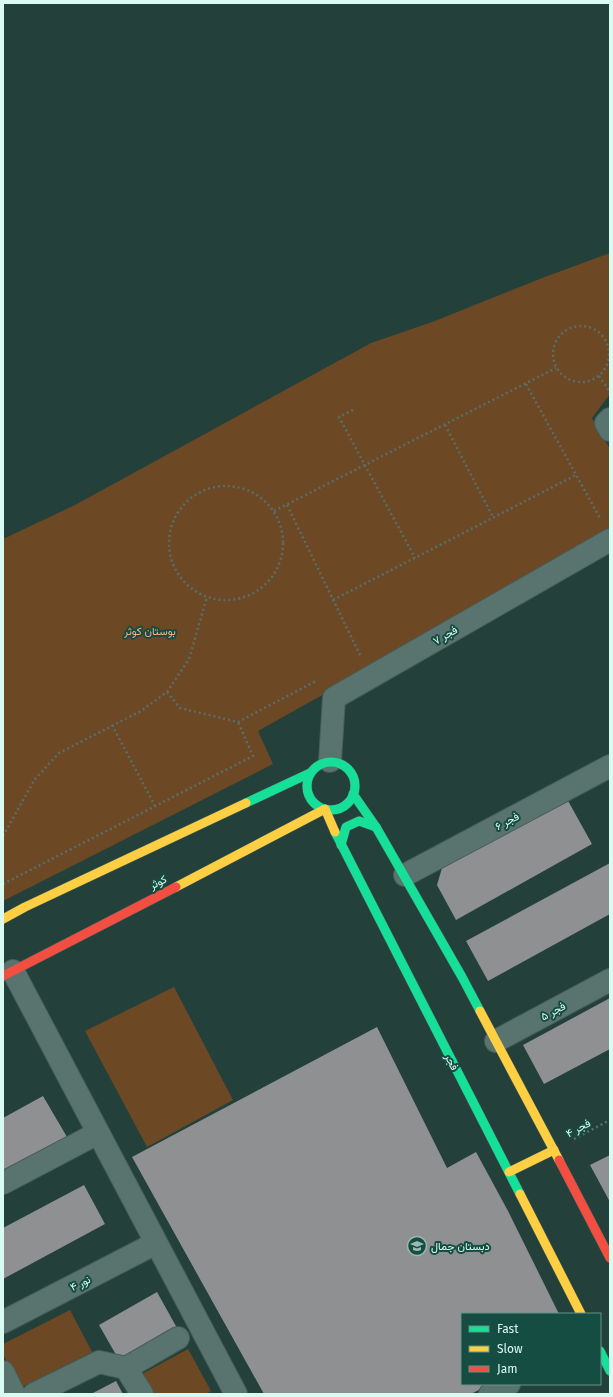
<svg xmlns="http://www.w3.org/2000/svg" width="613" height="1397" viewBox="0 0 613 1397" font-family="'Fira Sans',Vazirmatn,sans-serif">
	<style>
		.green { fill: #6d4824 }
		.building { fill: #8f9091 }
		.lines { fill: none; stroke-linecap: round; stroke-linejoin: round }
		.street-casing { stroke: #465d58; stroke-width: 24 }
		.fast-casing { stroke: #465d58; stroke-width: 10 }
		.slow-casing { stroke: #465d58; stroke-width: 10 }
		.jam-casing { stroke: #465d58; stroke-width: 10 }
		.path { stroke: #596e6a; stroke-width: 2.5; stroke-dasharray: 2 3; stroke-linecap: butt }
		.street { stroke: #59746e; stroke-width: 22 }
		.fast { stroke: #16e098; stroke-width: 9 }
		.slow { stroke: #ffcf43; stroke-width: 9 }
		.jam { stroke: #f24e42; stroke-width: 9 }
		.labels { text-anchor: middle; stroke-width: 4; stroke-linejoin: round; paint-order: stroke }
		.park-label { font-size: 11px; fill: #f6b280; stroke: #164d42 }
		.street-label { font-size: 11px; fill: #d9fbf2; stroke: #164d42 }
		.poi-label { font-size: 11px; fill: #d9fbf2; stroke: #164d42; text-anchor: start }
	</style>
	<rect width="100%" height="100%" fill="#23403a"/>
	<!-- green -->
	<g class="green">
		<path d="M610 253V394L592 418 610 449V534L258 731 273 764 3 901V539L75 505 371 343 435 321 542 278Z"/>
		<path d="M174 987 233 1100 147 1147 85 1031Z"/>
		<path d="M70 1310 92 1352 20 1388 3 1354V1344Z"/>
		<path d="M188 1349 211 1391 206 1394H152L142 1374Z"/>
	</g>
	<!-- building -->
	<g class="building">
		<path d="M567 799 592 844 456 920 437 885 442 868Z"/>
		<path d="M610 863V914L488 981 466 941Z"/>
		<path d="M610 998V1049L544 1084 523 1045Z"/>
		<path d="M377 1027 447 1168 476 1152 508 1211 559 1314H462V1384H490L471 1394H264L132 1157Z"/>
		<path d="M43 1096 67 1137 3 1172V1118Z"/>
		<path d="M610 1155V1202L590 1165Z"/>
		<path d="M84 1185 105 1224 3 1279V1228Z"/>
		<path d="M157 1292 177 1328 119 1360 99 1325Z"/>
		<path d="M116 1381 123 1394H91Z"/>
	</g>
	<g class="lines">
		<!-- street casing -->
		<g class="street-casing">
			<g id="street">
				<path d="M610 419 606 423 610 430"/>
				<path d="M330 761 334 698 610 540"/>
				<path d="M405 875 610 766"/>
				<path d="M13 971 236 1394"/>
				<path d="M496 1041 610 980"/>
				<path d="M3 1183 98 1133"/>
				<path d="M3 1322 156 1243"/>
				<path d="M3 1372 14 1394"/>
				<path d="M34 1394 99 1362 126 1368"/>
				<path d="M142 1394 126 1368 178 1338"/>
				<path d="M490 1394 509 1384"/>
			</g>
		</g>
		<!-- fast casing -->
		<g class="fast-casing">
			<g id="fast">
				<circle cx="331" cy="786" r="24"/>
				<path d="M353 794 376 827 462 977 480 1011"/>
				<path d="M246 803 310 773"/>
				<path d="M335 832 520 1194"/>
				<path d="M341 845 346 827 359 821 376 827"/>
				<path d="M600 1351 610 1371"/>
			</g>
		</g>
		<!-- slow casing -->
		<g class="slow-casing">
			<g id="slow">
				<path d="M176 887 325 809 335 832"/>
				<path d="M3 919 25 907 246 803"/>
				<path d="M480 1011 559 1160"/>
				<path d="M509 1172 554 1150"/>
				<path d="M520 1194 581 1314"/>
			</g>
		</g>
		<!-- jam casing -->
		<g class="jam-casing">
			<g id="jam">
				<path d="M3 976 176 887"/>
				<path d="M559 1160 610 1258"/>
			</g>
		</g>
		<!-- path -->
		<g class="path">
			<circle cx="581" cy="354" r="28"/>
			<path d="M599 376 610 392"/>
			<path d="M526 384 601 520"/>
			<path d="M353 410 339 417 415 558"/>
			<path d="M445 425 493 517"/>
			<circle cx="226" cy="543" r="57"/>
			<path d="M287 505 361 657"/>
			<path d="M274 511 556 368"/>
			<path d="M333 600 576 475"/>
			<path d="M167 692 180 708 238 722 316 681"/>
			<path d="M112 725 155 806"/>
			<path d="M3 836 35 779 59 753 141 711 167 692 189 659 207 597"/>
			<path d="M3 884 253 756 238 722"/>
			<path d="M574 1139 610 1120"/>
		</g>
		<!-- street -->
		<use href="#street" class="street"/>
		<!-- fast -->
		<use href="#fast" class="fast"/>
		<!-- slow -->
		<use href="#slow" class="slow"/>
		<!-- jam -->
		<use href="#jam" class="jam"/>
	</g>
	<!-- icons -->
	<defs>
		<g id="school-ring" transform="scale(1)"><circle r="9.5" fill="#164d42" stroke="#99bab2" stroke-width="1.5"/><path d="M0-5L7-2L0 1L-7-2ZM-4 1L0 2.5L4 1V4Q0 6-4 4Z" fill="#99bab2"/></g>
	</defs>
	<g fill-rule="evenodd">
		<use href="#school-ring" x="417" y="1246"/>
	</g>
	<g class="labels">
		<!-- park labels -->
		<g class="park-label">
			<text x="150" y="635">بوستان کوثر</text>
		</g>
		<!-- street labels -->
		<g class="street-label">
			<text transform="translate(445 635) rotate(-30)" y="4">فجر ۷</text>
			<text transform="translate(507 821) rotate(-28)" y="4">فجر ۶</text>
			<text transform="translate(158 882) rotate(-27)" y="4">کوثر</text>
			<text transform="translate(553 1011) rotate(-28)" y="4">فجر ۵</text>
			<text transform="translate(452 1062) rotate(63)" y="4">فجر</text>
			<text transform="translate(578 1128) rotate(-28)" y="4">فجر ۴</text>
			<text transform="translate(80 1283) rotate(-27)" y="4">نور ۴</text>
		</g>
		<!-- poi labels -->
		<g class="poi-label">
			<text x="431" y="1250">دبستان جمال</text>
		</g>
	</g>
	<!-- border -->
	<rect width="613" height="1397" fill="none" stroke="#d9fbf2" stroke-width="8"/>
	<!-- legend -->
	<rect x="461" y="1313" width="140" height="72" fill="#164d42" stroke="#649388"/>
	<rect x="469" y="1326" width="20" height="6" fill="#16e098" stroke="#649388"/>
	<text x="497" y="1333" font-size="12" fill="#d9fbf2">Fast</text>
	<rect x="469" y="1346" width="20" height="6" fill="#ffcf43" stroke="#649388"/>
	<text x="497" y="1353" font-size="12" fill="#d9fbf2">Slow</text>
	<rect x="469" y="1366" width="20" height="6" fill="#f24e42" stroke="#649388"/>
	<text x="497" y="1373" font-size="12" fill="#d9fbf2">Jam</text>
</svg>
